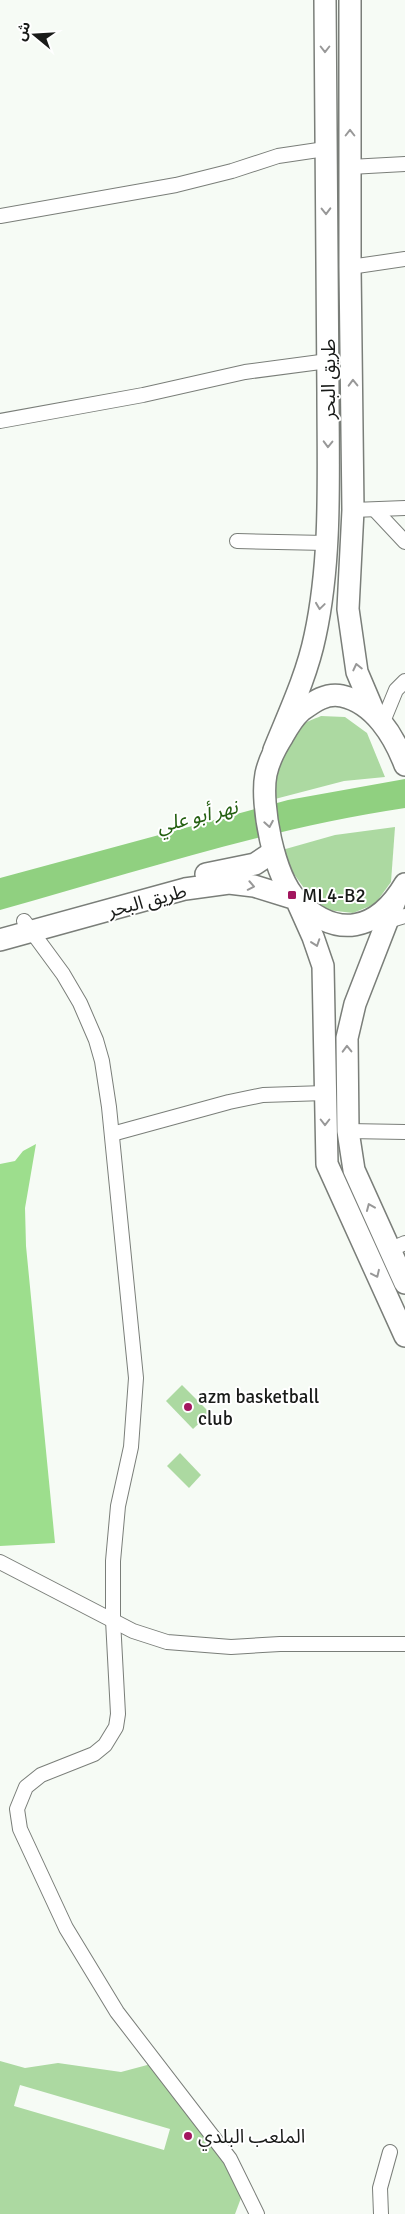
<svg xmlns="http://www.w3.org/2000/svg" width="405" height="2214" viewBox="0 0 405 2214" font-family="Signika,'Noto Sans Arabic',sans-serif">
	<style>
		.green { fill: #acd9a1; fill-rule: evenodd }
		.forest { fill: #9dde8d }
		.water { fill: #90d080 }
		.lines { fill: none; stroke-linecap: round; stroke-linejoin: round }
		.minor-casing { stroke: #7a7e79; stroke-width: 16 }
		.highway-casing { stroke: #7a7e79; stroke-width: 24 }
		.minor { stroke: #fff; stroke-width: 14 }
		.highway { stroke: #fff; stroke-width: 21 }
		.oneway { stroke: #989898 }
		.poi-dot { fill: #a2165e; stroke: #fff; stroke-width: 2 }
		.labels { text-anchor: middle; stroke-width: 4; stroke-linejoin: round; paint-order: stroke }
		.street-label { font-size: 19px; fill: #191b19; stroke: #fff }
		.poi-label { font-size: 19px; fill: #191b19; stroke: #fff; text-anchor: start }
		.water-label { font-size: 20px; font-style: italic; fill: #246011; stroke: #fff }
	</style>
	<rect width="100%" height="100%" fill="#f6fbf5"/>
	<!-- green -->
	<g class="green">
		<path d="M321 716 345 717 367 733 385 777 344 781 275 799C274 779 282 739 299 727 305 722 314 719 321 716Z"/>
		<path d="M395 827 391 882 375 904 353 913 328 910 309 895 286 863 282 850 335 835Z"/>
		<path d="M182 1385 210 1413 193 1429 166 1401Z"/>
		<path d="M180 1453 201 1475 189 1488 167 1466Z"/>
		<path d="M0 2061 25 2068 58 2063 121 2072 151 2064 170 2085 244 2190 235 2214H0ZM20 2085 170 2129 164 2150 14 2106Z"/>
	</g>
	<!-- forest -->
	<path class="forest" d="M36 1144 25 1208 26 1246 55 1543 0 1546V1164L15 1161 23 1151Z"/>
	<!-- water -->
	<path class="water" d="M405 779V808C268 828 134 873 0 910V878L288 800Z"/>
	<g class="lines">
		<!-- minor casing -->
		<g class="minor-casing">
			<g id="minor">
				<path d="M350 167 405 164"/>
				<path d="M0 216 176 185 232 171 278 156 325 149"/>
				<path d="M350 267 405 259"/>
				<path d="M0 421 143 395 245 372 328 361"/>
				<path d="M353 510 405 508"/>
				<path d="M375 510 405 542"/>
				<path d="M237 541 326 543"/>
				<path d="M382 724 396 690 405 681"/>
				<path d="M24 921 63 974 80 1003 96 1040 102 1061 109 1107 136 1378 131 1447 118 1506 113 1561V1620L118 1714 116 1727 105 1745 94 1754 41 1775 26 1787 17 1809 20 1829 66 1928 117 2012 230 2159 257 2214"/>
				<path d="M388 921 405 916"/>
				<path d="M348 1131 405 1132"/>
				<path d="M112 1134 229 1102 263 1095 325 1093"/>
				<path d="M389 1250 405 1243"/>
				<path d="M0 1562 133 1631 167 1642 231 1647 280 1644H405"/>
				<path d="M381 2214 380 2188 390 2152"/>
			</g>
		</g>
		<!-- highway casing -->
		<g class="highway-casing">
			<g id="highway">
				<path d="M350 0V267L353 510 348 609 357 672 374 712"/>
				<path d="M274 750C289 713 307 675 315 636 332 558 328 472 328 392 328 262 325 131 325 0"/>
				<path d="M405 765C394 736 374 703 342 696 326 692 312 703 301 711 293 718 288 727 283 736 276 747 269 760 266 774 260 804 274 877 297 900 337 940 377 931 405 884"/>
				<path d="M206 874 255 864 273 852"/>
				<path d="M395 901 355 1004 347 1038 348 1131 354 1170 405 1283"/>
				<path d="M0 940 185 889 229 883 254 886 296 899 313 937 323 966 327 1164 405 1336"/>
			</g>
		</g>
		<!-- minor -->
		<use href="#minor" class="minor"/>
		<!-- highway -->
		<use href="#highway" class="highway"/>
	</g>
	<!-- one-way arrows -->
	<defs><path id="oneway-chevron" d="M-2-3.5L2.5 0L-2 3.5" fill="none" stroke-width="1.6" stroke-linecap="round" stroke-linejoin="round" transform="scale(1.25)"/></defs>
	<g class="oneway">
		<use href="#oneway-chevron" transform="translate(325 49) rotate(90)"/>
		<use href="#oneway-chevron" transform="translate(350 133) rotate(-90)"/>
		<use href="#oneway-chevron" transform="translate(326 211) rotate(89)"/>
		<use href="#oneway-chevron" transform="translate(353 383) rotate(-91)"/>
		<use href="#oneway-chevron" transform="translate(328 444) rotate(91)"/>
		<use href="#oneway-chevron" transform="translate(320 606) rotate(98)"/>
		<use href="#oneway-chevron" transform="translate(357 667) rotate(-103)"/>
		<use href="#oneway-chevron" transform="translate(269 824) rotate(80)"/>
		<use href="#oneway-chevron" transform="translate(251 886) rotate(11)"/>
		<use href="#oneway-chevron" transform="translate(316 943) rotate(71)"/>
		<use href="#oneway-chevron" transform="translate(347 1049) rotate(-91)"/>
		<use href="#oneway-chevron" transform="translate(325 1122) rotate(90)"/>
		<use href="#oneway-chevron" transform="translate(370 1207) rotate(-113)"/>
		<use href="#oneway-chevron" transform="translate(376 1274) rotate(65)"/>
	</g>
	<!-- markers -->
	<g class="poi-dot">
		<rect x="287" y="890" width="10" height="10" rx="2.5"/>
		<circle cx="188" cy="1407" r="5"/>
		<circle cx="188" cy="2136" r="5"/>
	</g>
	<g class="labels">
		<!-- street labels -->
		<g class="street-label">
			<text transform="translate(328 379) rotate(-90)" y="7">طريق البحر</text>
			<text transform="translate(147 900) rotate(-15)" y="7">طريق البحر</text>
		</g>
		<!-- poi labels -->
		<g class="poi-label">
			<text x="302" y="902">ML4-B2</text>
			<text x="198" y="1403">azm basketball<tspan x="198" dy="22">club</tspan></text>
			<text x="198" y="2143">الملعب البلدي</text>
		</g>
		<!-- water labels -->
		<g class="water-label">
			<text transform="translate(197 816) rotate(-14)" y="7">نهر أبو علي</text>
		</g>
	</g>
	<!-- north arrow -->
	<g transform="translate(35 35) rotate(288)" stroke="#ffffff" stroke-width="4" paint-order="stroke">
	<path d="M0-4L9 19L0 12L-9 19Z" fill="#191b19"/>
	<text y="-8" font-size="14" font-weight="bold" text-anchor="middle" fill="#191b19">ش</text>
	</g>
</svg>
